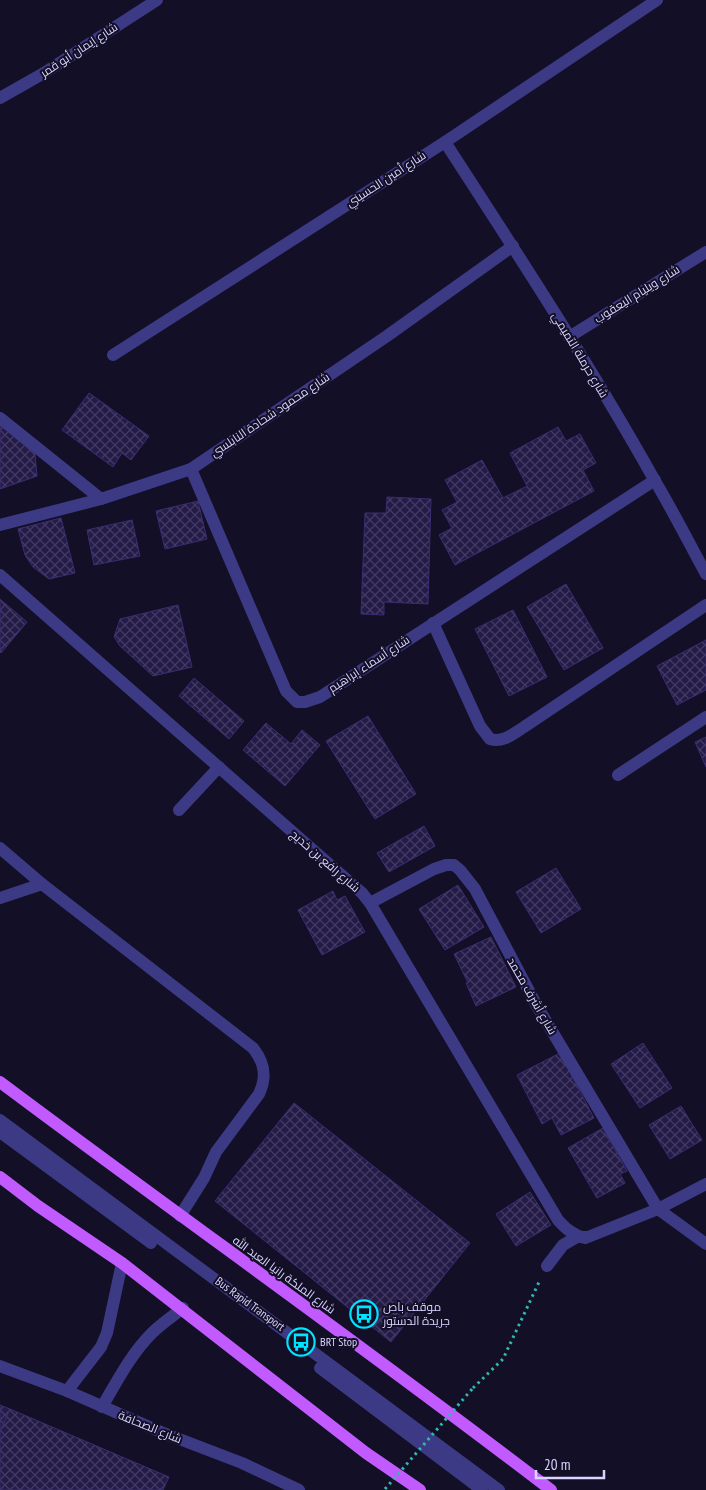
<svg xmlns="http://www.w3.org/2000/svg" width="706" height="1490" viewBox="0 0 706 1490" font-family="'PT Sans Narrow',Cairo,sans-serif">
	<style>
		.building { fill: url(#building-cross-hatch); stroke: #3b2d73 }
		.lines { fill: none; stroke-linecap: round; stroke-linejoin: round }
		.path { stroke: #2fb8b0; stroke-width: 3; stroke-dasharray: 2.5 4; stroke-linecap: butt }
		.minor { stroke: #3d3a85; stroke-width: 12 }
		.major { stroke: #c25bff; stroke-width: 12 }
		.path-bridge { stroke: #2fb8b0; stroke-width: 3; stroke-dasharray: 2.5 4; stroke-linecap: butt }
		.labels { text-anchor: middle; stroke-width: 4; stroke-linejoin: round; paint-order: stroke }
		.street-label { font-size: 12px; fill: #d9d4ff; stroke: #130f26 }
		.poi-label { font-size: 12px; fill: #d9d4ff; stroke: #130f26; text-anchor: start }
	</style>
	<defs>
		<pattern id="building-cross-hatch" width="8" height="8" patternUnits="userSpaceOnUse" patternTransform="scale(1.25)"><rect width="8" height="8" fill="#241b47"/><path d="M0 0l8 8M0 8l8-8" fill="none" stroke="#433b63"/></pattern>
	</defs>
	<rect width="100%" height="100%" fill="#130f26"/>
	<!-- building -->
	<g class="building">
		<path d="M89 393 149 436 131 460 122 453 113 467 62 430Z"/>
		<path d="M0 425 35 454 37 476 0 489Z"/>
		<path d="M558 427 566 441 580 434 596 463 583 470 594 491 455 565 439 535 452 528 442 510 457 502 445 480 482 460 503 498 527 486 510 453Z"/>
		<path d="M387 497 431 499 428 604 384 602V615L361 614 365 513H386Z"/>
		<path d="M198 501 207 539 165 549 156 511Z"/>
		<path d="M61 518 75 573 49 579 33 567 25 555 18 529Z"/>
		<path d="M132 520 140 556 94 565 87 530Z"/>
		<path d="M566 584 603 648 564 670 527 607Z"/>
		<path d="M0 599 27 622 1 653 0 652Z"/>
		<path d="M178 605 192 667 153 676 120 646 114 637 120 619Z"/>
		<path d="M513 610 547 677 509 696 475 629Z"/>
		<path d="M706 640V690L677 705 657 666Z"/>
		<path d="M194 678 244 721 229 739 179 696Z"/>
		<path d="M368 716 416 794 375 819 326 741Z"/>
		<path d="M266 723 291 744 302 730 320 745 285 786 243 750Z"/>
		<path d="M706 737V767L695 742Z"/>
		<path d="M424 826 435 846 389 872 377 853Z"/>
		<path d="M556 868 581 909 541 933 516 892Z"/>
		<path d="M458 885 484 927 445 950 419 909Z"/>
		<path d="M333 891 337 900 345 896 365 932 322 955 298 910Z"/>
		<path d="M491 937 516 987 476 1006 466 983H468L454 954Z"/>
		<path d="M643 1043 672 1088 640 1108 611 1064Z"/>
		<path d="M560 1053 594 1118 561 1135 552 1118 542 1124 517 1075Z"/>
		<path d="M294 1103 470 1243 391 1342 215 1201Z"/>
		<path d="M681 1106 702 1140 670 1159 649 1125Z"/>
		<path d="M603 1128 627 1171 620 1174 625 1183 597 1198 568 1148Z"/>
		<path d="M530 1192 551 1225 516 1246 496 1214Z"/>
		<path d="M0 1405 10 1409 0 1432Z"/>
		<path d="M10 1409 169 1477 163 1490H0V1432Z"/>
	</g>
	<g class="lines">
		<!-- path -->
		<path class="path" d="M473 1388 503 1359 540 1280"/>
		<!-- minor -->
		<g class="minor">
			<path d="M0 98 44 73 157 0"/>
			<path d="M445 142C517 253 590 365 655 481 673 511 689 543 706 574"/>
			<path d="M569 337 706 252"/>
			<path d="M113 355 445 142 657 0"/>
			<path d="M0 418 101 499"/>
			<path d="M191 469 286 691 297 702H305L320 697 655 480"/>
			<path d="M0 525 101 499 191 469 387 336 513 246"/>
			<path d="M0 575 362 893 370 903 558 1220C566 1229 573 1235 585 1238"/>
			<path d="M433 623 480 726 490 739C503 743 513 734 524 727L706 605"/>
			<path d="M618 775 706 717"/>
			<path d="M179 810 219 767"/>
			<path d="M0 848 42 884 253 1048C265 1063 267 1077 259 1094L216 1152 204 1178 180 1216"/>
			<path d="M0 898 42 884"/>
			<path d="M370 903 434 869 446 865H454L460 870 475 889 537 1006 658 1209 706 1244"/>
			<path d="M0 1120 499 1490"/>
			<path d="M0 1132 151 1243"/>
			<path d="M547 1266 563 1245 577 1237H588L658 1209 706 1184"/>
			<path d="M0 1366 67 1391 161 1432 242 1463 299 1490"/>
			<path d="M320 1368 482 1490"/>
			<path d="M67 1391 101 1347 107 1333 122 1263"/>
			<path d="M102 1407C117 1381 131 1354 152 1333 161 1324 173 1316 183 1308"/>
		</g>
		<!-- major -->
		<g class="major">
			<path d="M0 1082C183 1219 370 1351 551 1490"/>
			<path d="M0 1177 38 1206 122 1263 366 1453 420 1490"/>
		</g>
		<!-- path-bridge -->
		<path class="path-bridge" d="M385 1489 473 1388"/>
	</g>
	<!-- icons -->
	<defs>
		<g id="bus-ring" transform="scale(1.4375)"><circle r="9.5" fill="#130f26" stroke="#00e5ff" stroke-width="1.5"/><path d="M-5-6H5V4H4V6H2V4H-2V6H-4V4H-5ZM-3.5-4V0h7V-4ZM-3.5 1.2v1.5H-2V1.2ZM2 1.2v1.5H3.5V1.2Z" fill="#00e5ff"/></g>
	</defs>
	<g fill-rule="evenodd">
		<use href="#bus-ring" x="364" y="1314"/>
		<use href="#bus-ring" x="301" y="1342"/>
	</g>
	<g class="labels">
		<!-- street labels -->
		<g class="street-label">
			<text transform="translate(79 50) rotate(-33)" y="4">شارع إيمان أبو قمر</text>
			<text transform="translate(386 179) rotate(-33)" y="4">شارع أمين الحسيني</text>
			<text transform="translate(637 294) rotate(-32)" y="4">شارع ويليام اليعقوب</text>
			<text transform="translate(580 355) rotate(59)" y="4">شارع حرملة التميمي</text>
			<text transform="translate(270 415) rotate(-34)" y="4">شارع محمود شحادة النابلسي</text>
			<text transform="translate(369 664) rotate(-33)" y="4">شارع أسماء إبراهيم</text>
			<text transform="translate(325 861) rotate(41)" y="4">شارع رافع بن خديج</text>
			<text transform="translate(532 996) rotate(60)" y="4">شارع أشرف محمد</text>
			<text transform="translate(284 1275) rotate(36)" y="4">شارع الملكة رانيا العبد الله</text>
			<text transform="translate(250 1304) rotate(36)" y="4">Bus Rapid Transport</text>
			<text transform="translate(150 1427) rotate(22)" y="4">شارع الصحافة</text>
		</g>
		<!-- poi labels -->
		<g class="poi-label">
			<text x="383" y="1311">موقف باص<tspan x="383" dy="14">جريدة الدستور</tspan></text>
			<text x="320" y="1346">BRT Stop</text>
		</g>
	</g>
	<!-- scale -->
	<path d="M536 1470v8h68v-8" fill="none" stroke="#d9d4ff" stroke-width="2.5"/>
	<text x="544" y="1470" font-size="15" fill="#d9d4ff" stroke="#130f26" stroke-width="4" paint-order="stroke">20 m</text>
</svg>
